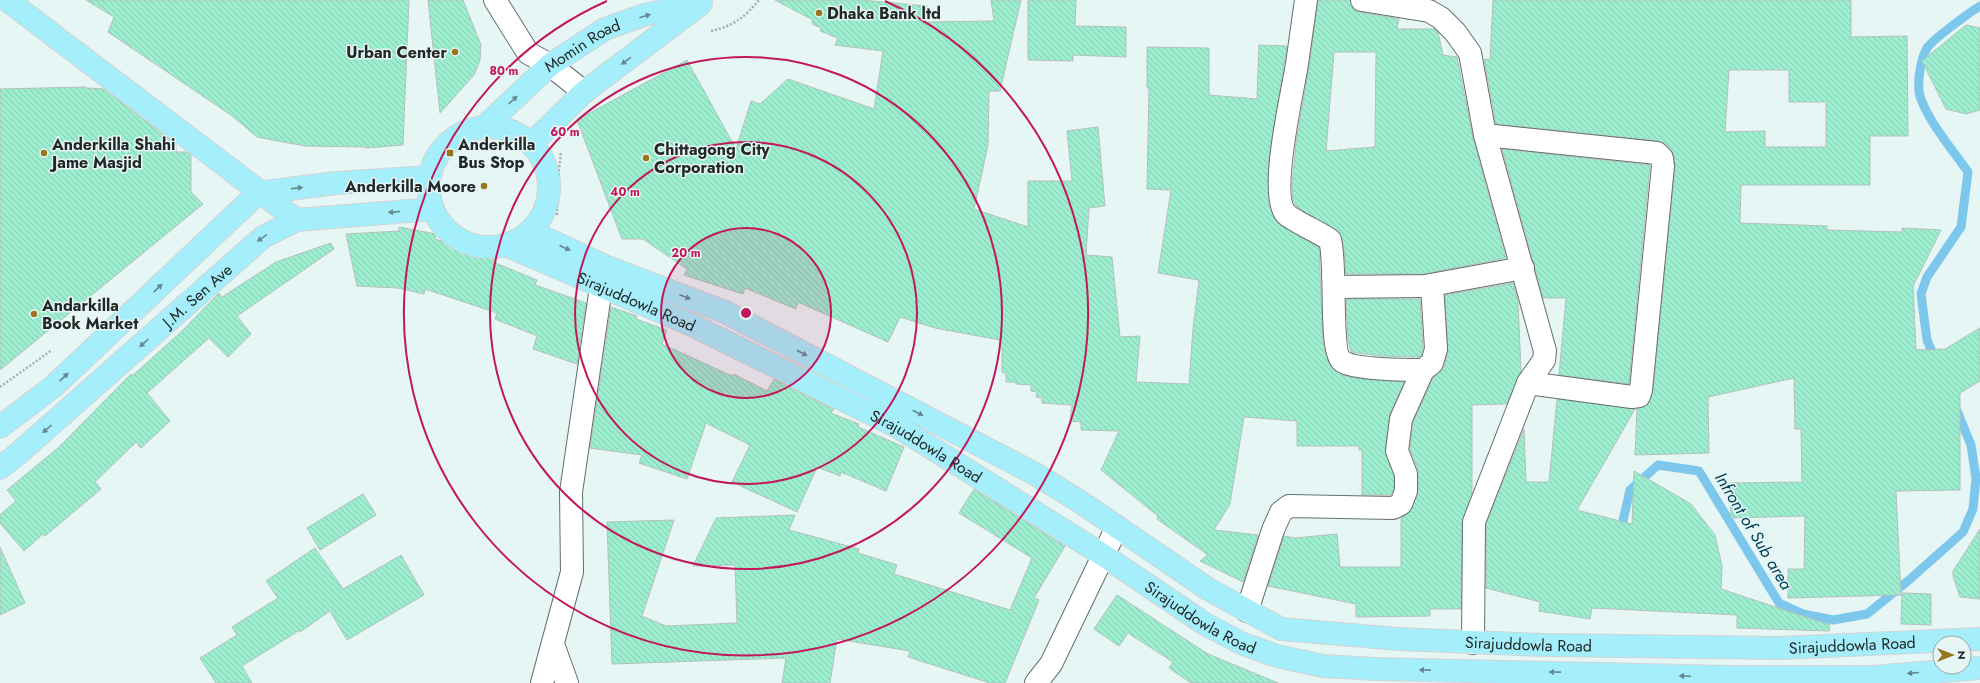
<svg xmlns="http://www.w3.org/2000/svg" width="1980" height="683" viewBox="0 0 1980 683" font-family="Jost,sans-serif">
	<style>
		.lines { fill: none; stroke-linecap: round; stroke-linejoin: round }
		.stream { stroke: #7dc7ed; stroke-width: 9 }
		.building { fill: url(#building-back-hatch); stroke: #b4c1bb; fill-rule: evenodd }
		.minor-casing { stroke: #62706f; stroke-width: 24 }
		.major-casing { stroke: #d3d4d4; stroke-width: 24 }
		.path { stroke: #a3b0af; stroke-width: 2.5; stroke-dasharray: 2 2; stroke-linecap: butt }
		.minor { stroke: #fff; stroke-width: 22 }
		.major { stroke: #a5eefb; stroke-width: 22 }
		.oneway { fill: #648b91 }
		.ring { fill: none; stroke: #c2185b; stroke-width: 2 }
		.poi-dot { fill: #997520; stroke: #e6f6f5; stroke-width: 1.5 }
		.labels { text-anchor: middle; stroke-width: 3; stroke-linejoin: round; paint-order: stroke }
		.poi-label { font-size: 16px; font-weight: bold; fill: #222827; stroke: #e6f6f5; text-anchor: start }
		.street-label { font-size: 16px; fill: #222827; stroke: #e6f6f5 }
		.water-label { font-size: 17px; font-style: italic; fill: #004059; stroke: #e6f6f5 }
		.centre { fill: #c2185b; stroke: #e6f6f5; stroke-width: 2 }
		.ring-label { font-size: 12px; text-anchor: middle; font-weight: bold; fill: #c2185b; stroke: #e6f6f5; stroke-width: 3; stroke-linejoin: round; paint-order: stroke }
	</style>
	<defs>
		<pattern id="building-back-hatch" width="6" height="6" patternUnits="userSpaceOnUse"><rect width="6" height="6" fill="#9ceecf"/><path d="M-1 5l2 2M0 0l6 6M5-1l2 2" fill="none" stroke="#86ccb2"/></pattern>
	</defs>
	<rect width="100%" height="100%" fill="#e6f6f5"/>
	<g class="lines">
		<!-- stream -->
		<g class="stream">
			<path d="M1936 361 1927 340 1921 294 1927 277 1961 227 1968 172C1953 150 1930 124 1921 99 1916 87 1920 60 1927 48 1932 40 1970 12 1980 6"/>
			<path d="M1620 534 1630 490 1658 465 1699 471 1779 603 1803 614 1833 620 1867 614 1909 580 1963 532 1973 509 1976 478 1971 445 1955 406"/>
		</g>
	</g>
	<!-- building -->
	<g class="building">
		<path d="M86 0H409L403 145 366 148V147L305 146 257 137 231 115 108 32 114 17Z"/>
		<path d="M428 0H463L481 45 480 60 474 75 440 113Z"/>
		<path d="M775 0H861L927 6 925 22 994 21 991 0H1021L1000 91H989L988 145 974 209 1028 227V181H1072L1067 131 1098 127 1105 206 1089 208 1086 255 1112 257 1120 337 1140 336 1136 382 1189 384 1193 329 1199 280 1158 273 1171 190 1147 189 1149 88H1147V47L1209 48V95L1257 99 1259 45 1287 46 1268 163 1269 204 1278 224 1319 247 1323 342 1326 356 1331 367 1342 375 1354 378 1404 382 1390 414 1385 449 1394 476V489L1391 495H1362V450H1359V446H1297V421L1244 417 1230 504 1214 530 1258 535 1243 582 1200 561 1208 555 1157 519 1158 516 1101 470 1119 431 1081 430V422L1070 421 1072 405 1042 403V398L1036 397 1037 392 1031 391V385L1016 384V382H1006V373L1002 372V347H1000V340L935 328 900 317 888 342 798 302 796 309 745 288 743 294 684 275 687 269 643 239H622L577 120 687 60 736 149 751 101 760 104 788 79 874 109 883 51 835 45 838 38 820 31 821 28 812 24 813 20Z"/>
		<path d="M1028 0H1076L1075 26 1126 27V57L1073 55V61L1028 60Z"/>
		<path d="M1318 0H1350L1354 9 1360 12 1399 19 1397 29H1435L1438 32 1443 55 1457 57 1473 138 1506 258 1424 274H1346L1344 249 1340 233 1297 207 1293 200 1292 186 1296 143 1309 66ZM1334 52H1376L1375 147 1326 151Z"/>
		<path d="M1493 0H1851V37L1907 36 1908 136H1870V185H1741L1740 223 1827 226V230L1902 232V228L1941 230 1913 286 1916 350 1945 349 1980 328V381L1960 393V490L1896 491 1901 595 1788 598V569H1804L1805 516 1731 518 1730 483 1802 482 1801 429H1795L1794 378 1708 397 1709 453 1635 455 1637 409 1647 405 1653 391 1675 167 1674 156 1666 144 1658 141 1496 124 1484 59 1490 60ZM1729 70H1789V102H1826V147H1765V131L1725 132Z"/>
		<path d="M1966 25 1980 28V110L1966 114 1946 109 1922 61Z"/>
		<path d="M86 87V88L104 89 176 144V152H187L191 155V192L203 204 0 370V89Z"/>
		<path d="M1502 149 1650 165 1629 384 1559 375 1566 298H1543Z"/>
		<path d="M399 227 436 234 435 239 494 258 493 262 537 280 535 285 586 303 577 364 533 349 537 336 495 319 497 313 425 289 424 294 398 288 357 286 346 234 399 231Z"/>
		<path d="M331 243 334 249 237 316 251 334 228 357 209 338 147 393 170 421 141 448 136 442 95 482 101 489 45 536 43 534 24 551 0 523V515L16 501 7 490 58 448 131 374 132 376 181 332 219 293 222 297 276 262Z"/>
		<path d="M1513 283 1518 302 1521 371 1507 404 1472 405V494L1462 522 1461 609H1430V616L1356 617V604L1268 586 1284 536 1295 538 1337 534 1340 567H1401V518L1412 509 1418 491V470L1410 449 1413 422 1433 378 1444 367 1448 352 1445 295Z"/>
		<path d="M1346 299H1420L1423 348 1421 356 1419 357 1382 356 1351 352 1348 339Z"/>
		<path d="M611 307 637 316 636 319 667 330 662 344 732 376 734 374 767 391 774 379 834 409 831 413 859 424 858 427 904 447 886 491 841 472 840 476 817 467 797 512 732 482 750 445 706 423 687 479 639 463 642 455 590 448Z"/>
		<path d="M1557 399 1635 409 1577 510 1632 524 1634 471 1691 504 1715 535 1722 566 1721 589 1830 625 1829 631 1737 628V615L1592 608 1590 619 1539 611 1540 602 1486 588V524L1524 429 1526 482H1549Z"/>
		<path d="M974 489 1065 546 1034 598 1039 600 1005 683H990L908 657 910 651 837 639 830 683H782L786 658 612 664 607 522 674 520 642 616 666 626 737 623 735 565 693 566 716 518 795 515 789 530 859 549 858 553 897 565 894 574 1010 610 1032 558 959 513Z"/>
		<path d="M363 494 376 515 320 550 307 528Z"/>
		<path d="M1980 529V599L1960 597 1953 576V571Z"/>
		<path d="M0 547 25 603 0 615Z"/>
		<path d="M315 548 343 589 401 555 424 595 347 640 330 611 300 632V630L242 666 252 683H216L200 658 237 635 232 627 278 598 266 581Z"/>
		<path d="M1902 593 1931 594V625L1901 624Z"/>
		<path d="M1117 595 1208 654 1278 683H1191L1169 668 1173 662 1128 633 1119 646 1094 629Z"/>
	</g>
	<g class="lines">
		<!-- minor casing -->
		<g class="minor-casing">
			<g id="minor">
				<path d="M495 0 528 53 550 65 584 92"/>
				<path d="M1306 0C1303 21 1300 42 1297 64 1293 91 1268 194 1286 214 1293 221 1319 232 1330 240 1337 263 1329 351 1342 361 1353 370 1408 370 1423 370"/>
				<path d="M1362 0 1429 11 1441 18 1455 32 1470 53 1485 135 1545 351 1544 360 1528 383 1474 522 1473 643"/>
				<path d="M1485 135 1657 153 1662 158 1663 166 1641 390 1639 396 1632 397 1528 383"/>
				<path d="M1334 287 1425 286 1523 268"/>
				<path d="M1247 611 1273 530 1281 512 1289 506 1393 508 1401 504 1406 491V474L1397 451 1401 419 1423 370 1432 363 1436 349 1432 285"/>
				<path d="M553 644 567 683"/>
				<path d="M542 683 572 572 571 492 600 294 603 286 607 269"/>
				<path d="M1036 683 1051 664 1117 527"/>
			</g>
		</g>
		<!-- major casing -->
		<g class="major-casing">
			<g id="major">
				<path d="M7 0 297 220"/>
				<path id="s1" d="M485 126 550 65 605 29 644 15 701 3"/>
				<circle cx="489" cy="187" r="60"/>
				<path d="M531 144 584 92 698 6"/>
				<path id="s2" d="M530 231 607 267 725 312 1037 475 1082 503 1208 589 1281 629 1399 639 1544 645 1781 648 1980 639"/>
				<path id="s3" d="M505 245 694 326 898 427 1103 555 1205 624 1243 644 1277 656 1323 666 1376 669 1729 677H1872L1980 668"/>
				<path d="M0 427 54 386 258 193 336 183 429 177"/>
				<path id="s4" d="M0 468 20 452 263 237 297 220 433 209"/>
			</g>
		</g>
		<!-- path -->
		<g class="path">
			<path d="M711 31C733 26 744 18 759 0"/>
			<path d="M557 215V187L561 152"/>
			<path d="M0 387 52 350"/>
		</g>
		<!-- minor -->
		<use href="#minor" class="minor"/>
		<!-- major -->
		<use href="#major" class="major"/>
	</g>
	<!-- one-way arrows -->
	<defs><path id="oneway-solid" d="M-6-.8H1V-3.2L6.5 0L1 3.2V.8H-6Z"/></defs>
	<g class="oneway">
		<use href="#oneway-solid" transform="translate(645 16) rotate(-16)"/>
		<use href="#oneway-solid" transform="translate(626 61) rotate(144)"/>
		<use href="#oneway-solid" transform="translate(513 100) rotate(-43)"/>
		<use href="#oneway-solid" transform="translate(297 188) rotate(-7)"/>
		<use href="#oneway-solid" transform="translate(394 212) rotate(175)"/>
		<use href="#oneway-solid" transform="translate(262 238) rotate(145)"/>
		<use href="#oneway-solid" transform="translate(565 248) rotate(24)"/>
		<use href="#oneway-solid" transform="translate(158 288) rotate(-43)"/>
		<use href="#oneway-solid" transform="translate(685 297) rotate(21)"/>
		<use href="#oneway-solid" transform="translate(144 343) rotate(138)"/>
		<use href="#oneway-solid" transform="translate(802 353) rotate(28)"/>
		<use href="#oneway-solid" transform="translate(64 377) rotate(-43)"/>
		<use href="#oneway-solid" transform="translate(918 413) rotate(28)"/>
		<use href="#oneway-solid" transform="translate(47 429) rotate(138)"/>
		<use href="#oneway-solid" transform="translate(1425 670) rotate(-179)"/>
		<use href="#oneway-solid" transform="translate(1555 672) rotate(-179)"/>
		<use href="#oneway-solid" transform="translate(1913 673) rotate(175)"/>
		<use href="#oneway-solid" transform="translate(1685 676) rotate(-178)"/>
	</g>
	<!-- distance rings -->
	<circle cx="746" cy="313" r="85" fill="#c2185b" fill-opacity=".12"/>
	<g class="ring">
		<circle cx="746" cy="313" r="85"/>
		<circle cx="746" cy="313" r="171"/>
		<circle cx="746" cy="313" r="256"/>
		<path d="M885 1A342 342 0 1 1 607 1"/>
	</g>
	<!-- markers -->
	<g class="poi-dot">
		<circle cx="819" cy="13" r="4"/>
		<circle cx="455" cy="52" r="4"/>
		<circle cx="44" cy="153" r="4"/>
		<rect x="446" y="149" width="8" height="8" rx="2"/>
		<circle cx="646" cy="158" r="4"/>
		<circle cx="484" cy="186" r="4"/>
		<circle cx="34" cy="314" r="4"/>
	</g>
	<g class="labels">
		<!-- poi labels -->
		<g class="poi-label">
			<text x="827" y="19">Dhaka Bank ltd</text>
			<text x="447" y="58" text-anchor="end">Urban Center</text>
			<text x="52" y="150">Anderkilla Shahi<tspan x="52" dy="18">Jame Masjid</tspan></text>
			<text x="458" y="150">Anderkilla<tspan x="458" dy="18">Bus Stop</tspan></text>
			<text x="654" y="155">Chittagong City<tspan x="654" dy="18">Corporation</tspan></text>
			<text x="476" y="192" text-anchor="end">Anderkilla Moore</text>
			<text x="42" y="311">Andarkilla<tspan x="42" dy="18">Book Market</tspan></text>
		</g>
		<!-- street labels -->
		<g class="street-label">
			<text dy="6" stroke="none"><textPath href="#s1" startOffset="127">Momin Road</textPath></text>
			<text dy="6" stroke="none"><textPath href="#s4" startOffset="262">J.M. Sen Ave</textPath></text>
			<text dy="6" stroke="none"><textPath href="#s3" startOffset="143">Sirajuddowla Road</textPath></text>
			<text dy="6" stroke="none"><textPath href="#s3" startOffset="467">Sirajuddowla Road</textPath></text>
			<text dy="6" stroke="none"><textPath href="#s3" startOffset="791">Sirajuddowla Road</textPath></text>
			<text dy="6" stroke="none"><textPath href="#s2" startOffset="1100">Sirajuddowla Road</textPath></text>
			<text dy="6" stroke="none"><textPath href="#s2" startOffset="1424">Sirajuddowla Road</textPath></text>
		</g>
		<!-- water labels -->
		<g class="water-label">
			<text transform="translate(1754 531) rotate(59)" y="6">Infront of Sub area</text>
		</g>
	</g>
	<circle cx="746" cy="313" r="6" class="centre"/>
	<g class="ring-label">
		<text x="504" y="75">80 m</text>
		<text x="565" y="136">60 m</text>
		<text x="625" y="196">40 m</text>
		<text x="686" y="257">20 m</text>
	</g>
	<!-- north arrow -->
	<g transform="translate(1952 655) rotate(90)"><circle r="19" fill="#e6f6f5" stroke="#98a4a3"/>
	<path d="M0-3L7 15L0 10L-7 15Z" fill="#997520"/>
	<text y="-6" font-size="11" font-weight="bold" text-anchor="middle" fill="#222827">N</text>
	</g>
</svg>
